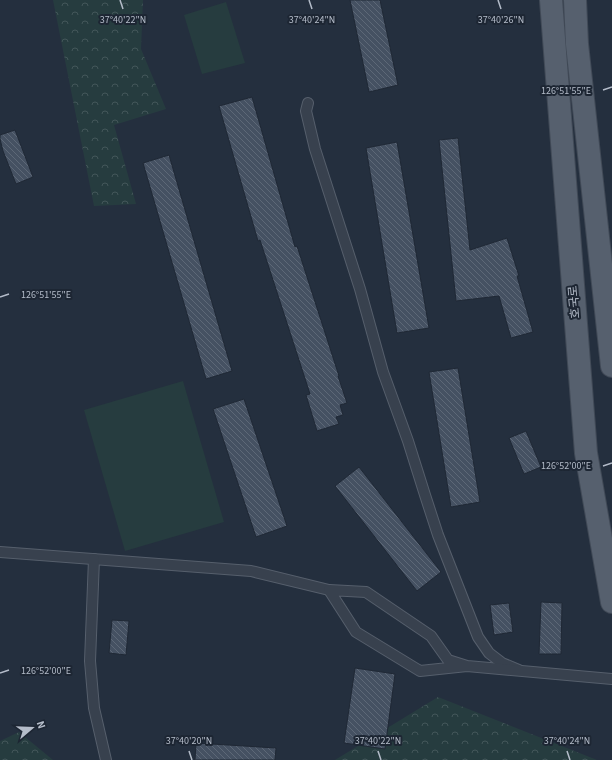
<svg xmlns="http://www.w3.org/2000/svg" width="612" height="760" viewBox="0 0 612 760" font-family="'Source Sans 3','Noto Sans KR',sans-serif">
	<style>
		.grass { fill: #263c3f }
		.forest { fill: url(#forest-crowns) }
		.building { fill: url(#building-back-hatch); stroke: #1f2835 }
		.lines { fill: none; stroke-linecap: round; stroke-linejoin: round }
		.service-casing { stroke: #565f6c; stroke-width: 12 }
		.primary-casing { stroke: #414a57; stroke-width: 24 }
		.service { stroke: #38414e; stroke-width: 10 }
		.primary { stroke: #56606e; stroke-width: 22 }
		.ticks { fill: none; stroke: #b4bcc9; stroke-width: 1.5 }
		.labels { text-anchor: middle; stroke-width: 4; stroke-linejoin: round; paint-order: stroke }
		.street-label { font-size: 12px; fill: #b4bcc9; stroke: #1d2633 }
		.ticks-label { font-size: 10px; text-anchor: middle; fill: #b4bcc9; stroke: #1d2633; stroke-width: 4; stroke-linejoin: round; paint-order: stroke }
	</style>
	<defs>
		<pattern id="forest-crowns" width="20" height="18" patternUnits="userSpaceOnUse"><rect width="20" height="18" fill="#263c3f"/><path d="M2 6a3 3 0 1 1 6 0M12 15a3 3 0 1 1 6 0" fill="none" stroke="#435659"/></pattern>
		<pattern id="building-back-hatch" width="6" height="6" patternUnits="userSpaceOnUse"><rect width="6" height="6" fill="#455162"/><path d="M-1 5l2 2M0 0l6 6M5-1l2 2" fill="none" stroke="#5d6877"/></pattern>
	</defs>
	<rect width="100%" height="100%" fill="#242f3e"/>
	<!-- grass -->
	<g class="grass">
		<path d="M226 2 245 63 202 74 184 15Z"/>
		<path d="M183 381 224 522 125 551 84 410Z"/>
	</g>
	<!-- forest -->
	<g class="forest">
		<path d="M53 0H143L141 49 166 109 114 125 136 204 94 206Z"/>
		<path d="M438 697 597 760H335Z"/>
		<path d="M19 732 53 760H0V741Z"/>
	</g>
	<!-- building -->
	<g class="building">
		<path d="M350 0H380L398 85 369 92Z"/>
		<path d="M252 97 295 247 297 246 339 376H338L347 403 340 405 343 415 336 417 339 424 317 431 306 395 310 394 260 240 258 241 219 106Z"/>
		<path d="M15 130 33 177 16 184 3 151 0 139V135Z"/>
		<path d="M458 138 470 250 507 238 519 276H517L533 332 511 338 499 296 456 301 439 140Z"/>
		<path d="M397 142 429 328 397 333 366 148Z"/>
		<path d="M169 155 232 371 206 379 143 163Z"/>
		<path d="M458 368 480 502 451 507 429 372Z"/>
		<path d="M244 399 287 526 256 537 213 409Z"/>
		<path d="M526 431 541 467 524 474 509 438Z"/>
		<path d="M359 467 441 572 417 591 335 486Z"/>
		<path d="M541 602 562 603 561 654H539Z"/>
		<path d="M509 603 513 632 494 635 490 605Z"/>
		<path d="M112 620 129 621 126 655 109 653Z"/>
		<path d="M355 668 395 674 385 749 344 743Z"/>
		<path d="M196 743 276 748 275 760H195Z"/>
	</g>
	<g class="lines">
		<!-- service casing -->
		<g class="service-casing">
			<g id="service">
				<path d="M308 103 306 111 315 149 360 289 383 372 408 441 425 495 438 535 478 637 489 653 502 663 519 670"/>
				<path d="M0 552 251 571 329 590"/>
				<path d="M94 559 90 661 94 708 106 760"/>
				<path d="M467 666 448 660 431 636 366 592 329 590 356 632 420 671 467 666 612 679"/>
			</g>
		</g>
		<!-- primary casing -->
		<g class="primary-casing">
			<g id="primary">
				<path d="M551 0 586 453 612 602"/>
				<path d="M575 0 577 44 612 366"/>
			</g>
		</g>
		<!-- service -->
		<use href="#service" class="service"/>
		<!-- primary -->
		<use href="#primary" class="primary"/>
	</g>
	<!-- ticks -->
	<path class="ticks" d="M120 0 123 9M309 0 312 9M498 0 501 9M603 90 612 87M0 297 9 294M603 466 612 463M0 673 9 670M189 751 192 760M378 751 381 760M567 751 570 760"/>
	<g class="labels">
		<!-- street labels -->
		<g class="street-label">
			<text transform="translate(574 302) rotate(-95)" y="4">호국로</text>
		</g>
	</g>
	<g class="ticks-label">
		<text x="123" y="23">37°40'22"N</text>
		<text x="312" y="23">37°40'24"N</text>
		<text x="501" y="23">37°40'26"N</text>
		<text x="566" y="94">126°51'55"E</text>
		<text x="46" y="298">126°51'55"E</text>
		<text x="566" y="469">126°52'00"E</text>
		<text x="46" y="674">126°52'00"E</text>
		<text x="189" y="744">37°40'20"N</text>
		<text x="378" y="744">37°40'22"N</text>
		<text x="567" y="744">37°40'24"N</text>
	</g>
	<!-- north arrow -->
	<g transform="translate(32 728) rotate(71)" stroke="#1d2633" stroke-width="3" paint-order="stroke">
	<path d="M0-3L7 15L0 10L-7 15Z" fill="#b4bcc9"/>
	<text y="-6" font-size="11" font-weight="bold" text-anchor="middle" fill="#b4bcc9">N</text>
	</g>
</svg>
